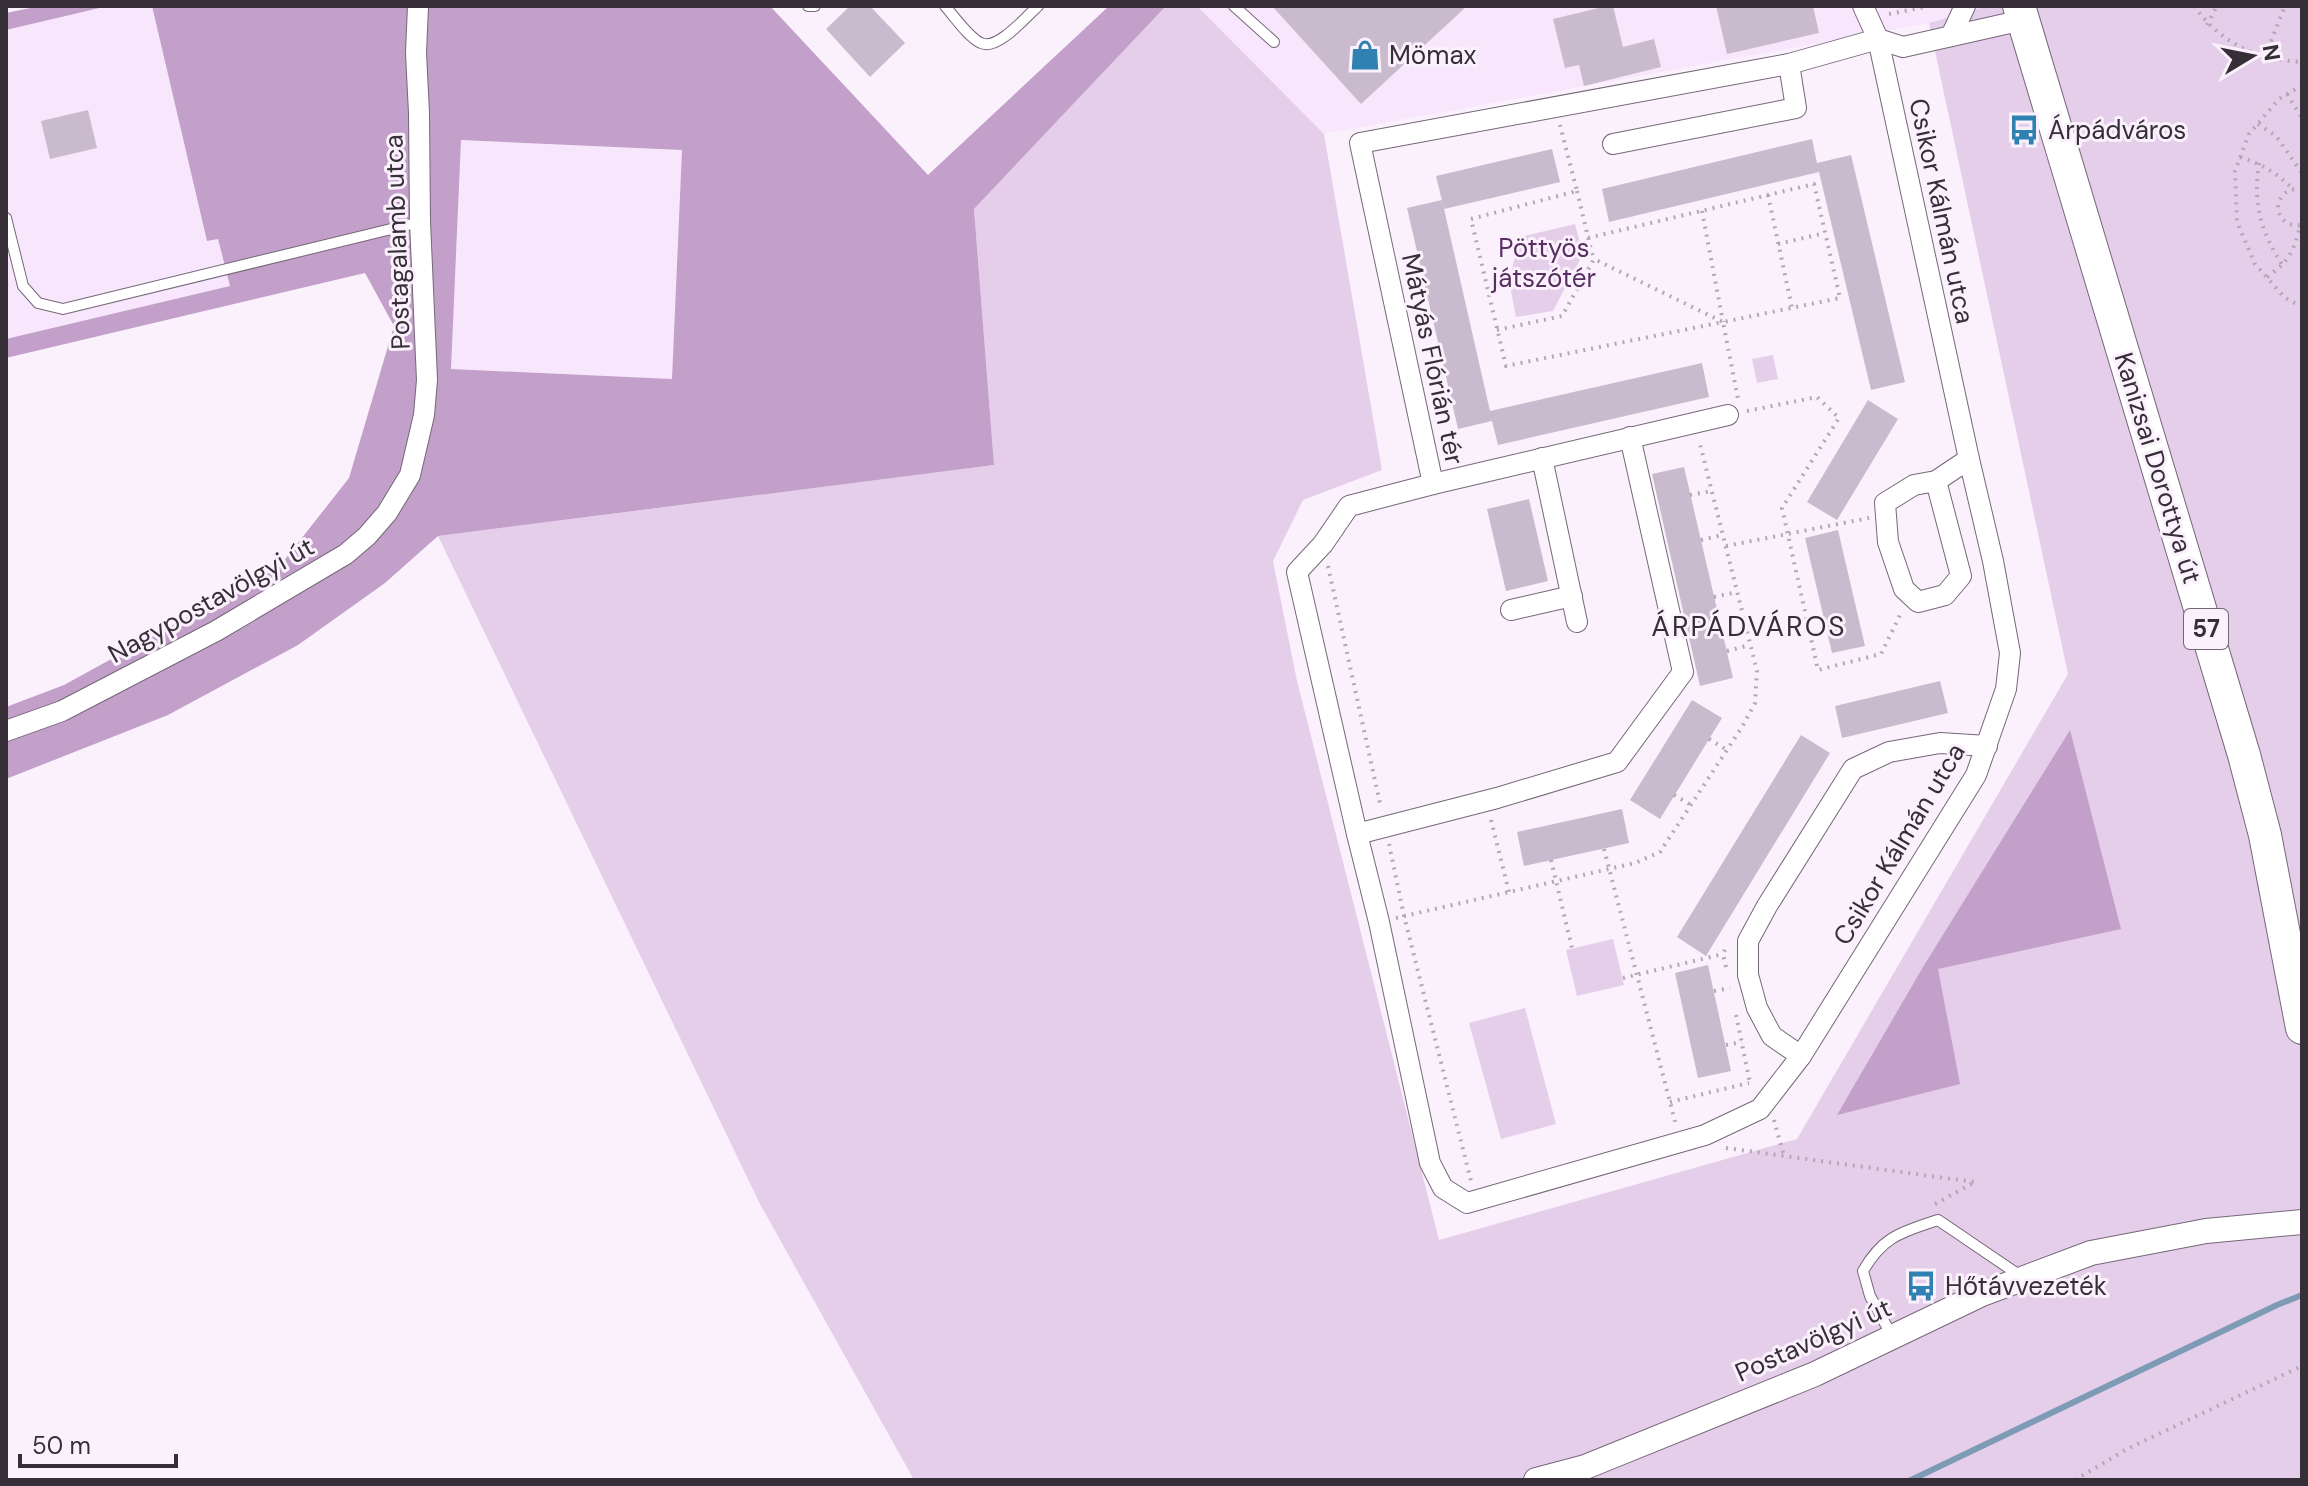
<svg xmlns="http://www.w3.org/2000/svg" width="2308" height="1486" viewBox="0 0 2308 1486" font-family="'DM Sans',sans-serif">
	<style>
		.built { fill: #f8e7fc }
		.green { fill: #e5ceea }
		.forest { fill: #c2a0c9; fill-rule: evenodd }
		.lines { fill: none; stroke-linecap: round; stroke-linejoin: round }
		.stream { stroke: #7d9bb5; stroke-width: 6 }
		.building { fill: #cabace }
		.service-casing { stroke: #766779; stroke-width: 12 }
		.minor-casing { stroke: #766779; stroke-width: 22 }
		.tertiary-casing { stroke: #766779; stroke-width: 26 }
		.primary-casing { stroke: #766779; stroke-width: 34 }
		.path { stroke: #b1a8b3; stroke-width: 4; stroke-dasharray: 2 6; stroke-linecap: butt }
		.service { stroke: #fff; stroke-width: 10 }
		.minor { stroke: #fff; stroke-width: 20 }
		.tertiary { stroke: #fff; stroke-width: 24 }
		.primary { stroke: #fff; stroke-width: 32 }
		.labels { text-anchor: middle; stroke-width: 6; stroke-linejoin: round; paint-order: stroke }
		.shield { fill: #fbf1fd; stroke: #716972; stroke-width: 2 }
		.shield-label { font-size: 24px; font-weight: bold; fill: #362f37 }
		.poi-label { font-size: 26px; fill: #362f37; stroke: #fbf1fd; text-anchor: start }
		.street-label { font-size: 26px; fill: #362f37; stroke: #fbf1fd }
		.park-label { font-size: 26px; fill: #592e62; stroke: #fbf1fd }
		.neighbourhood-label { font-size: 28px; letter-spacing: 2px; fill: #362f37; stroke: #fbf1fd }
	</style>
	<rect width="100%" height="100%" fill="#fbf1fd"/>
	<!-- built -->
	<g class="built">
		<path d="M108 6H152L207 241 218 239 230 286 6 339V30Z"/>
		<path d="M1197 6H1986L1929 23 1324 134Z"/>
		<path d="M461 140 682 150 672 379 451 369Z"/>
	</g>
	<!-- green -->
	<g class="green">
		<path d="M1166 6H1197L1324 134 1382 470 1303 500 1273 561 1297 681 1439 1240 1797 1139 2068 674 1929 23 1986 6H2302V1480H914L760 1204 438 536 994 465 974 209Z"/>
		<path d="M1575 224 1583 254 1553 311 1516 317 1509 281 1520 237Z"/>
		<path d="M1773 355 1778 379 1757 383 1752 359Z"/>
		<path d="M1613 939 1624 985 1577 996 1566 950Z"/>
		<path d="M1525 1008 1556 1124 1501 1139 1469 1023Z"/>
	</g>
	<!-- forest -->
	<g class="forest">
		<path d="M40 6H108L6 30V13Z"/>
		<path d="M152 6H770L928 175 1109 6H1166L974 209 994 465 438 536 385 583 298 645 168 715 6 779V707L64 685 279 567 349 478 394 326 365 273 6 358V339L230 286 218 239 207 241ZM461 140 682 150 672 379 451 369Z"/>
		<path d="M2070 730 2121 929 1938 969 1960 1084 1837 1115 1923 967Z"/>
	</g>
	<g class="lines">
		<!-- stream -->
		<path class="stream" d="M1911 1480 2277 1305 2302 1295"/>
	</g>
	<!-- building -->
	<g class="building">
		<path d="M850 6H870L905 43 870 77 826 29Z"/>
		<path d="M1272 6H1467L1361 104Z"/>
		<path d="M1607 6H1613L1623 47 1654 39 1661 67 1584 86 1579 65 1565 68 1553 19Z"/>
		<path d="M1716 6H1813L1819 33 1727 54Z"/>
		<path d="M88 110 97 148 50 159 41 121Z"/>
		<path d="M1812 139 1817 163 1851 155 1905 382 1871 390 1819 172 1609 222 1602 189Z"/>
		<path d="M1552 149 1560 182 1444 209 1436 176Z"/>
		<path d="M1442 200 1490 411 1702 363 1709 397 1498 445 1492 421 1458 429 1407 208Z"/>
		<path d="M1868 400 1898 419 1837 520 1807 502Z"/>
		<path d="M1684 467 1733 678 1700 686 1652 474Z"/>
		<path d="M1529 499 1548 581 1506 591 1487 509Z"/>
		<path d="M1838 530 1865 646 1832 653 1805 538Z"/>
		<path d="M1940 681 1948 713 1842 738 1835 706Z"/>
		<path d="M1692 700 1722 718 1660 819 1630 800Z"/>
		<path d="M1801 735 1830 753 1706 956 1677 937Z"/>
		<path d="M1622 809 1629 843 1524 866 1517 832Z"/>
		<path d="M1708 965 1731 1071 1698 1078 1675 973Z"/>
	</g>
	<g class="lines">
		<!-- service casing -->
		<g class="service-casing">
			<g id="service">
				<path d="M808 6H815"/>
				<path d="M945 6C954 16 969 38 981 43 997 51 1026 17 1038 6"/>
				<path d="M1234 6 1274 42"/>
				<path d="M6 218 23 286 38 303 63 309 420 222"/>
				<path d="M1892 1336 1870 1296 1863 1271C1883 1236 1902 1232 1938 1220L2022 1277"/>
			</g>
		</g>
		<!-- minor casing -->
		<g class="minor-casing">
			<g id="minor">
				<path d="M1951 36 1965 6"/>
				<path d="M1878 39 1903 47 2023 20"/>
				<path d="M1613 144 1796 108 1789 64"/>
				<path d="M1728 415 1433 484 1360 143 1789 64 1878 39"/>
				<path d="M1542 458 1577 622"/>
				<path d="M1936 481 1914 485 1885 503 1888 542 1904 589 1918 602 1945 595 1961 576 1936 481 1969 459"/>
				<path d="M1433 484 1349 506 1323 544 1297 572 1357 834 1379 922 1430 1163 1443 1188 1467 1203 1705 1135 1760 1109 1801 1056 1976 775 2006 689 2010 653 1993 561 1969 459 1878 39 1863 6"/>
				<path d="M1511 610 1572 596"/>
				<path d="M6 731 62 711 216 631 346 554 367 536 387 513 410 475 424 415 427 380 420 222 419 113 416 53 418 6"/>
				<path d="M1357 834 1497 798 1617 762 1683 672 1630 437"/>
				<path d="M1801 1056 1772 1036 1757 1008 1748 975V941L1767 906 1853 769 1889 752 1940 743 1987 746"/>
			</g>
		</g>
		<!-- tertiary casing -->
		<g class="tertiary-casing">
			<path id="tertiary" d="M1536 1480 1585 1467 1815 1374 1982 1294 2091 1253 2206 1231 2302 1222"/>
		</g>
		<!-- primary casing -->
		<g class="primary-casing">
			<path id="primary" d="M2019 6 2244 755 2265 835 2302 1028"/>
		</g>
		<!-- path -->
		<g class="path">
			<path d="M2194 6C2222 44 2255 59 2302 62"/>
			<path d="M1889 14 1930 6"/>
			<path d="M2207 25 2217 6"/>
			<path d="M2265 56 2285 6"/>
			<path d="M2302 85 2279 99 2249 134 2235 171 2237 222 2255 264 2285 298 2302 307"/>
			<path d="M2287 94 2302 118"/>
			<path d="M2258 124 2276 136 2302 173"/>
			<path d="M2240 157C2262 164 2276 173 2292 188"/>
			<path d="M2259 163C2253 205 2260 230 2283 266"/>
			<path d="M2302 190C2290 187 2282 193 2278 204 2278 219 2287 227 2302 225"/>
			<path d="M1577 191 1593 258"/>
			<path d="M1768 195 1792 308"/>
			<path d="M1702 211 1723 322"/>
			<path d="M1588 238 1814 184 1840 298 1723 322 1738 399"/>
			<path d="M1778 244 1825 233"/>
			<path d="M2267 277C2288 262 2294 252 2300 226"/>
			<path d="M1497 330 1562 316 1594 259 1723 322 1506 366 1471 219 1577 191 1560 125"/>
			<path d="M1747 411 1817 397 1839 418 1782 508 1818 670 1881 654 1902 611"/>
			<path d="M1690 495 1712 491"/>
			<path d="M1701 540 1722 535"/>
			<path d="M1726 546 1869 518"/>
			<path d="M1328 566 1381 808"/>
			<path d="M1714 597 1737 592"/>
			<path d="M1727 651 1750 645"/>
			<path d="M1709 739 1727 750"/>
			<path d="M1674 795 1691 805"/>
			<path d="M1491 820 1509 892"/>
			<path d="M1389 844 1404 916 1471 1181"/>
			<path d="M1604 849 1676 1125"/>
			<path d="M1551 860 1572 948"/>
			<path d="M1396 918 1635 863 1660 852 1742 727 1755 703 1757 671 1699 440"/>
			<path d="M1726 967 1723 954 1727 945"/>
			<path d="M1623 978 1723 954"/>
			<path d="M1714 991 1730 988"/>
			<path d="M1736 1015 1750 1083"/>
			<path d="M1726 1045 1742 1042"/>
			<path d="M1670 1102 1749 1083"/>
			<path d="M1774 1120 1784 1156"/>
			<path d="M1726 1148 1974 1182"/>
			<path d="M1935 1204 1973 1183"/>
			<path d="M2075 1480 2127 1449 2302 1366"/>
		</g>
		<!-- service -->
		<use href="#service" class="service"/>
		<!-- minor -->
		<use href="#minor" class="minor"/>
		<!-- tertiary -->
		<use href="#tertiary" class="tertiary"/>
		<!-- primary -->
		<use href="#primary" class="primary"/>
	</g>
	<!-- icons -->
	<defs>
		<g id="shop-bare" transform="scale(2.4)"><path d="M-5-2.5h2.3a2.7 3.5 0 0 1 5.4 0H5L5.5 6h-11ZM-1.5-2.5h3a1.5 2.3 0 0 0-3 0Z" fill="#2f81b2" stroke="#fbf1fd" stroke-width="2.5" paint-order="stroke"/></g>
		<g id="bus-bare" transform="scale(2.4)"><path d="M-5-6H5V4H4V6H2V4H-2V6H-4V4H-5ZM-3.5-4V0h7V-4ZM-3.5 1.2v1.5H-2V1.2ZM2 1.2v1.5H3.5V1.2Z" fill="#2f81b2" stroke="#fbf1fd" stroke-width="2.5" paint-order="stroke"/></g>
	</defs>
	<g fill-rule="evenodd">
		<use href="#shop-bare" x="1365" y="55"/>
		<use href="#bus-bare" x="2024" y="130"/>
		<use href="#bus-bare" x="1921" y="1286"/>
	</g>
	<g class="labels">
		<!-- shield labels -->
		<rect class="shield" x="2184" y="609" width="44" height="40" rx="6"/>
		<g class="shield-label">
			<text x="2206" y="637">57</text>
		</g>
		<!-- poi labels -->
		<g class="poi-label">
			<text x="1389" y="64">Mömax</text>
			<text x="2048" y="139">Árpádváros</text>
			<text x="1945" y="1295">Hőtávvezeték</text>
		</g>
		<!-- street labels -->
		<g class="street-label">
			<text transform="translate(1942 211) rotate(78)" y="9">Csikor Kálmán utca</text>
			<text transform="translate(397 242) rotate(-92)" y="9">Postagalamb utca</text>
			<text transform="translate(1433 359) rotate(78)" y="9">Mátyás Flórián tér</text>
			<text transform="translate(2158 468) rotate(73)" y="9">Kanizsai Dorottya út</text>
			<text transform="translate(211 600) rotate(-29)" y="9">Nagypostavölgyi út</text>
			<text transform="translate(1899 844) rotate(-59)" y="9">Csikor Kálmán utca</text>
			<text transform="translate(1813 1340) rotate(-24)" y="9">Postavölgyi út</text>
		</g>
		<!-- park labels -->
		<g class="park-label">
			<text x="1544" y="257">Pöttyös<tspan x="1544" dy="30">játszótér</tspan></text>
		</g>
		<!-- neighbourhood labels -->
		<g class="neighbourhood-label">
			<text x="1749" y="636">ÁRPÁDVÁROS</text>
		</g>
	</g>
	<!-- border -->
	<rect width="2308" height="1486" fill="none" stroke="#362f37" stroke-width="16"/>
	<!-- north arrow -->
	<g transform="translate(2252 56) rotate(80)" stroke="#fbf1fd" stroke-width="6" paint-order="stroke">
	<path d="M0-6L14 30L0 20L-14 30Z" fill="#362f37"/>
	<text y="-12" font-size="22" font-weight="bold" text-anchor="middle" fill="#362f37">N</text>
	</g>
	<!-- scale -->
	<path d="M20 1454v12h156v-12" fill="none" stroke="#362f37" stroke-width="4"/>
	<text x="32" y="1454" font-size="24" fill="#362f37" stroke="#fbf1fd" stroke-width="6" paint-order="stroke">50 m</text>
</svg>
